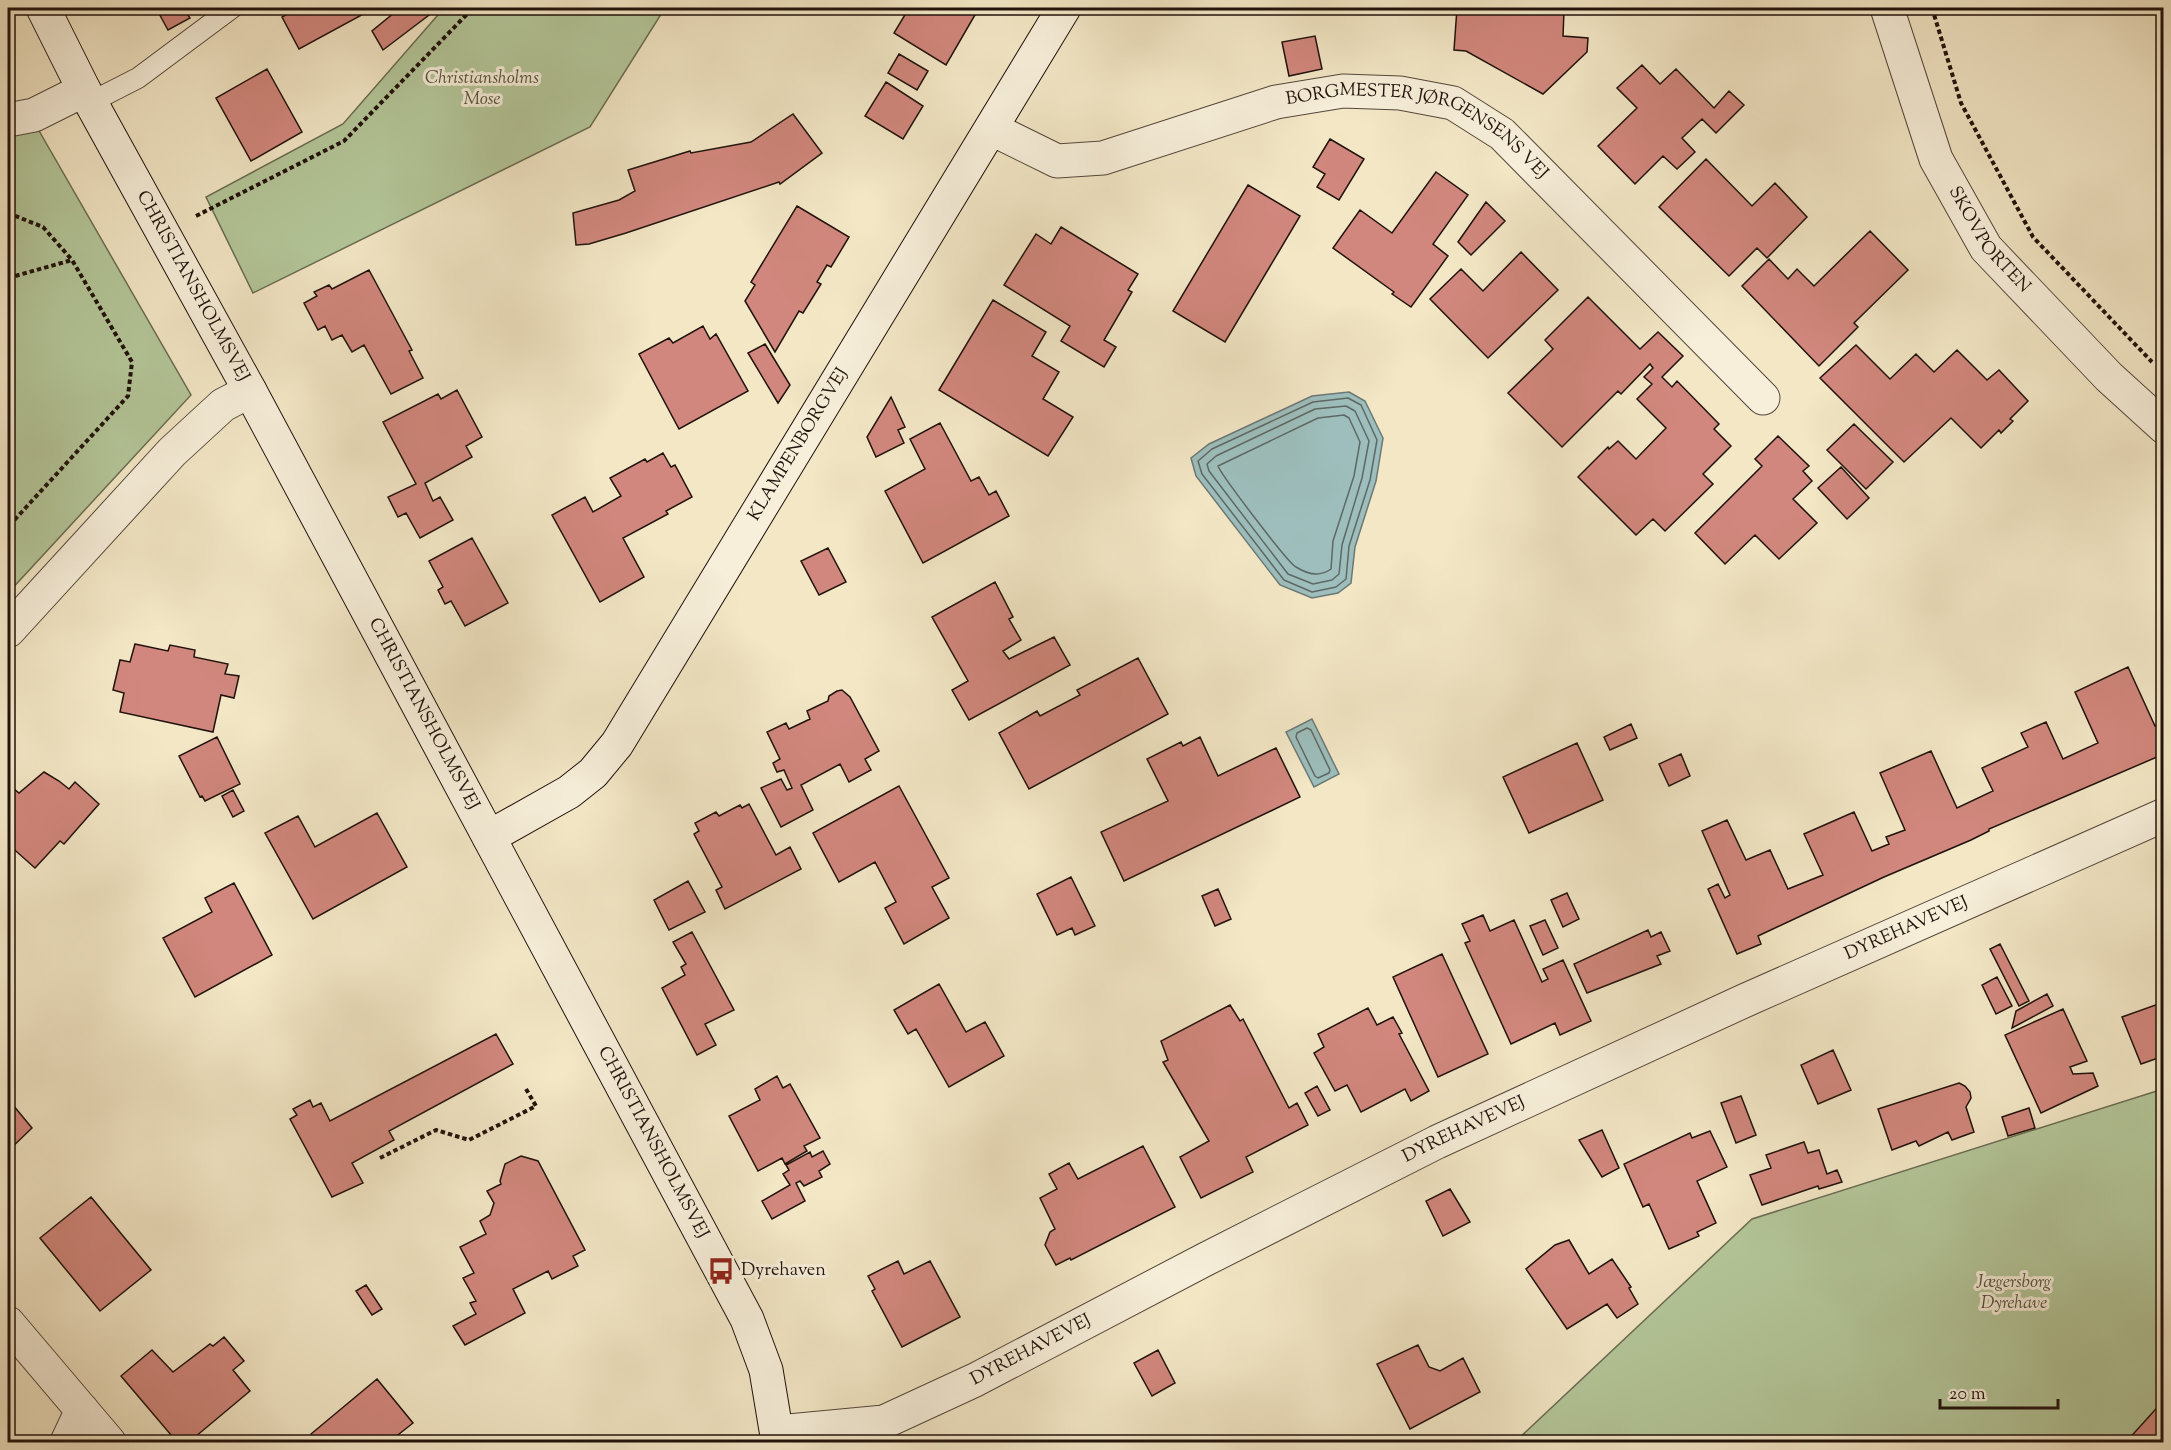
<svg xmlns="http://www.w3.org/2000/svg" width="2171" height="1450" font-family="'Sorts Mill Goudy',serif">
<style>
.green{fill:#b4c79a;stroke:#6a6c53;stroke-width:1.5}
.water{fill:#9dbebc;stroke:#6b7976;stroke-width:1.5}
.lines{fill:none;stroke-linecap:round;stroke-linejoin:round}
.shore{stroke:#5e6864;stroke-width:1.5}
.building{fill:#d1877d;stroke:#20120c;stroke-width:1.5}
.lane-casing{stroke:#55473a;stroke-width:22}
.street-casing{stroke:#55473a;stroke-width:35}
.secondary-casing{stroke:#20120c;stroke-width:35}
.path{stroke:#20120c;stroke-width:4;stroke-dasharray:4.5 3;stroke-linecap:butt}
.lane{stroke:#f7efda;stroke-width:20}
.street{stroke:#f7efda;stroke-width:33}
.secondary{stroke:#f7efda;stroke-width:33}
.labels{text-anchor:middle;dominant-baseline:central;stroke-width:6;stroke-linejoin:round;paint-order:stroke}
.park-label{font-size:18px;font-style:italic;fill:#54513e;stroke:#f7efda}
.street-label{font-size:18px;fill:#20120c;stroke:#f7efda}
.poi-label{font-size:18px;fill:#20120c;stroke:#f7efda;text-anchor:start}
</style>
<rect width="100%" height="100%" fill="#f3e7c6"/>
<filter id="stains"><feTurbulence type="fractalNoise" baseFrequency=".00333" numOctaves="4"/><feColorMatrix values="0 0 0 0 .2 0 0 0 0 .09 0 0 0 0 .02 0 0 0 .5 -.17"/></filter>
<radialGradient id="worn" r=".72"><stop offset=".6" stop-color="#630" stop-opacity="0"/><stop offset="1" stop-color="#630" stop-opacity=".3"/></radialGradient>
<path class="green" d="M444,8H665L590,127L253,293L206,197L343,124Z
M38,129L191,395L8,593V134Z
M2163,1089V1442H1515L1752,1219Z"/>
<path class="water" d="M1349,392L1365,401L1383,438L1376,481L1355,547L1351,583L1338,593L1312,598L1280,585L1196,476L1191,458L1209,444L1312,396Z
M1312,719L1339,774L1314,787L1286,732Z"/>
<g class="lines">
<path class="shore" d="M1348,398L1361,405L1377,440L1370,480L1349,546L1346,579L1336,587L1312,592L1284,580L1202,474L1198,461L1212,449L1313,402Z
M1346,406L1355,411L1369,441L1362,478L1342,545L1339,574L1332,580L1313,584L1288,574L1209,471L1207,464L1216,456L1315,409Z
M1344,415L1349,418L1360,442L1354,476L1333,541L1331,569C1320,577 1307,574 1296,567C1288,563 1222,476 1218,466L1318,418Z
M1307,728L1311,730L1330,770L1329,773L1318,778L1315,776L1296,737L1297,733Z"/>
</g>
<path class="building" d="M156,8H183L190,18L168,30Z
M298,8H367L369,11L299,49L282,17Z
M400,8H431L433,12L383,50L372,31Z
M909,8H979L946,65L894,33Z
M1457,8L1564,11L1563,36L1588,38L1587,52L1543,94L1466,51L1454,50Z
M1315,36L1322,69L1289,76L1282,42Z
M899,54L928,71L917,90L888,73Z
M1642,65L1660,84L1676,69L1714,108L1729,91L1744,105L1716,133L1702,119L1682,138L1695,152L1677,169L1663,156L1635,184L1598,146L1637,108L1617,88Z
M267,69L302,132L251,161L216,98Z
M886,82L923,106L903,139L865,116Z
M793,114L822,153L780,184L779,182L626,233L589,244L576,245L573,213L619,200L635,191L628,170L690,151L691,153L751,142Z
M1330,139L1364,159L1339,200L1317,187L1325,174L1313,167Z
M1706,159L1752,206L1775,183L1807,217L1767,258L1757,248L1729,276L1659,207Z
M1436,172L1468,195L1433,244L1448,256L1411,307L1392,294L1394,292L1333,248L1360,210L1392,233Z
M1248,185L1300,216L1225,342L1173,311Z
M1486,202L1505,221L1471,255L1458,242Z
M797,206L849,237L831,267L827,265L817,282L821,284L803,313L799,311L775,352L745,301L755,285L751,282Z
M1061,227L1138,274L1128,290L1132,292L1104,340L1116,347L1104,367L1061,341L1070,326L1004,285L1036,234L1051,244Z
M1870,231L1908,270L1854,323L1858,327L1819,366L1742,286L1769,259L1788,279L1797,269L1814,286Z
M1521,252L1558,290L1488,358L1430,299L1461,269L1483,291Z
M369,270L412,350L409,351L423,378L391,394L364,345L352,352L342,335L332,340L325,326L318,330L304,303L317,296L314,292L329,285L332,289Z
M1588,297L1640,349L1658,332L1683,356L1662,377L1672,387L1677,381L1719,424L1714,429L1731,446L1703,474L1713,484L1665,531L1653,519L1636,535L1578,477L1608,447L1609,449L1618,441L1636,459L1666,428L1637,399L1652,384L1644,377L1653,368L1650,364L1621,394L1618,391L1562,447L1508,393L1553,349L1545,340Z
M993,300L1046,332L1032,356L1059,372L1043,399L1073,417L1048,456L939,390Z
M703,326L710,339L716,334L748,391L679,429L639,354L669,338L673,343Z
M765,344L790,385L778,403L748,353Z
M1856,345L1890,379L1916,354L1934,372L1957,350L1987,380L1999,370L2028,401L2010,419L2013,421L2001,433L1999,430L1981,448L1951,418L1904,462L1820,378Z
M457,390L482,437L466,446L472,457L425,483L433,501L440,497L453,520L420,538L406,513L398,517L388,497L416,484L383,422L438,394L441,399Z
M891,397L905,427L898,430L904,443L876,457L867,437Z
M940,423L971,481L979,477L989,495L996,491L1009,516L923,563L885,491L925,469L910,439Z
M1854,424L1893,462L1866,489L1827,450Z
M1778,436L1809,466L1803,471L1812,481L1793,499L1817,523L1779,559L1755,535L1725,564L1695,533L1762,466L1755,459Z
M663,453L671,467L675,465L692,497L666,511L668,514L623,538L644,577L600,602L552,515L585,497L593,512L621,496L610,478L645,459L647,462Z
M1841,467L1869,498L1847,519L1818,488Z
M472,538L508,603L465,626L451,601L445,604L438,590L443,587L429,561Z
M828,548L846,582L819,595L801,561Z
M995,582L1013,617L1009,619L1021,640L1003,651L1009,659L1054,637L1070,665L969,720L952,690L968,681L932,617Z
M135,644L168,651L170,645L195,650L194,657L228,664L225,674L239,676L234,698L221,695L213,732L120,712L124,693L113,690L120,660L130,662Z
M1138,658L1168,714L1029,789L999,733L1037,711L1040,716L1080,695L1077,690Z
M2128,667L2155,726L2164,722V754L1989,829V831L1971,840L1884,877L1758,936L1761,944L1737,954L1708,889L1718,884L1725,898L1730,895L1702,831L1727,820L1746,860L1770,850L1788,889L1823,875L1804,834L1854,812L1872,851L1889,844L1886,837L1905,830L1880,773L1931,751L1957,808L1993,791L1982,768L2028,747L2021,733L2046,722L2063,759L2098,743L2075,692Z
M842,690L850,697L879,751L865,759L871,770L849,782L840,764L801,785L813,810L781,827L761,788L781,779L787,790L792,788L784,770L777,772L773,763L780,759L767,732L786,723L789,729L810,719L807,711L828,701L829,696L837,691Z
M1631,724L1637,738L1610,750L1604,737Z
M217,737L240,784L205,801L202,796L200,797L179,756Z
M1200,737L1218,776L1276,748L1300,797L1124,881L1101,832L1168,801L1147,759L1181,742L1183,746Z
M1577,743L1603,800L1529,833L1503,777Z
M1681,754L1690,776L1669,786L1659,764Z
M44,772L59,781L69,789L75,782L99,804L64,844L60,841L35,868L8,844L13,837L8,831V796L14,789L19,793Z
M899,786L949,878L932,887L949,918L904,944L885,908L896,902L875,862L839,882L813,833Z
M233,790L244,811L233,817L222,796Z
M749,804L776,855L790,847L801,869L725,909L716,890L722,887L694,834L699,831L695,823L716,812L719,816L740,805L742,808Z
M377,813L407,867L313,919L265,833L298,816L315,847Z
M1071,877L1095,926L1075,935L1072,928L1057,935L1037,894Z
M688,881L705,912L669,930L654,900Z
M234,883L272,955L195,997L163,938L212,912L205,898Z
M1218,889L1231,919L1215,926L1202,896Z
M1567,893L1579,919L1563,927L1551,900Z
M1483,915L1490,931L1514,920L1542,982L1548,979L1543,969L1563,960L1591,1021L1560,1035L1555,1023L1511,1044L1465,943L1470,941L1462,924Z
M1545,920L1558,948L1543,955L1530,926Z
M1648,930L1651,937L1661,932L1670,951L1657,956L1661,964L1587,993L1574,964Z
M692,932L734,1010L705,1024L716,1045L697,1055L662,988L685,975L681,967L686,964L673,942Z
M2000,944L2029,1001L2019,1006L1990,949Z
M1442,954L1488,1054L1438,1077L1393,977Z
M1997,977L2012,1006L1996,1014L1982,985Z
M939,984L966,1032L985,1022L1004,1056L949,1087L916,1029L908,1034L894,1010Z
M2047,994L2053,1006L2012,1028L2016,1011Z
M2164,1002V1056L2141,1064L2122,1017Z
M1230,1005L1240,1021L1243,1019L1289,1108L1297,1103L1308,1125L1246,1157L1253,1172L1201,1198L1180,1157L1209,1141L1163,1062L1168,1060L1161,1041Z
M1368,1008L1377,1025L1393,1017L1402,1033L1399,1034L1429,1091L1411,1101L1405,1089L1361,1112L1347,1085L1335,1091L1314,1053L1324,1047L1318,1034Z
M2063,1009L2087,1061L2070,1067L2073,1074L2093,1073L2098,1086L2041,1113L2005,1035Z
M496,1034L513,1064L389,1131L394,1140L352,1163L363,1183L332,1197L290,1119L297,1115L293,1109L310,1100L313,1107L321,1103L330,1121Z
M1833,1050L1851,1090L1818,1104L1801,1065Z
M777,1076L783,1088L790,1084L820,1138L804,1146L807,1151L785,1164L782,1158L758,1171L729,1116L760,1100L755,1089Z
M1959,1083L1965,1086L1970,1092L1971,1098L1966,1107L1974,1132L1952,1140L1948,1132L1919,1146L1916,1141L1892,1150L1878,1109Z
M1317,1086L1330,1110L1318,1116L1305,1093Z
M1741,1096L1756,1135L1736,1143L1721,1103Z
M8,1099L32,1128L8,1151Z
M2029,1108L2035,1128L2008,1136L2002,1117Z
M1602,1130L1619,1168L1602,1177L1579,1140Z
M1710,1131L1727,1167L1697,1181L1716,1223L1697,1232L1699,1236L1669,1249L1649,1204L1643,1207L1624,1164L1690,1133L1692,1138Z
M1804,1142L1808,1153L1819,1150L1827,1174L1837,1170L1842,1182L1819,1189L1818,1186L1762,1205L1750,1175L1771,1168L1766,1155Z
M1143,1146L1175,1207L1071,1260L1070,1258L1056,1265L1045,1245L1050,1232L1055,1229L1040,1198L1057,1189L1049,1174L1069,1163L1078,1179Z
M823,1151L830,1164L819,1171L822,1177L804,1186L800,1181L796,1183L805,1201L772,1219L762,1201L790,1185L783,1174L789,1170L786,1165L810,1152L812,1157Z
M521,1156L538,1161L585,1250L573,1256L578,1266L552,1279L548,1271L513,1289L525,1313L465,1345L453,1326L476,1314L470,1303L476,1301L463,1278L474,1273L460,1247L486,1234L480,1221L490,1215L494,1203L487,1191L501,1184L500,1181L505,1164Z
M1450,1189L1470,1222L1443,1236L1426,1201Z
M91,1197L151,1270L100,1311L40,1238Z
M1569,1240L1589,1274L1612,1259L1631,1287L1629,1288L1638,1304L1617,1318L1607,1304L1567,1329L1526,1269L1555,1245Z
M898,1261L904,1274L930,1261L960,1317L902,1347L872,1291L875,1289L868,1276Z
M366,1285L382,1309L372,1315L356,1291Z
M224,1337L244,1361L233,1370L250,1391L189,1442H177L121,1376L152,1350L173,1372L210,1344L213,1346Z
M1418,1345L1429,1367L1440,1371L1463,1358L1480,1392L1410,1429L1377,1364Z
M1158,1350L1175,1383L1152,1396L1134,1363Z
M377,1379L413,1423L389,1442H318L311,1434Z
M2164,1400V1442H2126Z"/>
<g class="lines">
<defs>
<path id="lane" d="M91,102L138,78L232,8"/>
<g id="street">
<path id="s1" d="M1887,8L1936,159L1986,248L2109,377L2164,427"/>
<path d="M8,120L34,115L84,90"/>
<path id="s2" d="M992,129L1057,161L1103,158L1276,102L1343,91L1400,93L1453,103L1502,134L1763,398"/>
<path d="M8,631L172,452L223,405L250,391"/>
<path d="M8,1323L109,1442"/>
<path id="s3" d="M778,1432L884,1422L975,1380L1206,1259L1437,1142L1746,1000L2164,815"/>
<path d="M67,1442L82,1410"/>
</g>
<g id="secondary">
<path id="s4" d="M43,8L84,90L250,391L747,1319L766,1370L778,1442"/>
<path id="s5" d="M489,837L569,792L593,773L617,744L1064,8"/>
</g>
</defs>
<use href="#lane" class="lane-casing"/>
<use href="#street" class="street-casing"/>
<use href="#secondary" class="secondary-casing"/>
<path class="path" d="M1932,8L1961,103L2033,237L2152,362
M8,213L43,227L72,260
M196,216L344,141L473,8
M8,278L72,260L132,362L128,396L8,527
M380,1158L436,1130L469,1140L536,1106L526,1089"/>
<use href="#lane" class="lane"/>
<use href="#street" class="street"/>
<use href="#secondary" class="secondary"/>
</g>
<defs>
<symbol id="bus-bare" viewBox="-9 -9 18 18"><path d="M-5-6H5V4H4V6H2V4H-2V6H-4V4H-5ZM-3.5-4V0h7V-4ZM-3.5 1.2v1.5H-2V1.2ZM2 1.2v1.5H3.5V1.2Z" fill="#8f2418" stroke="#f7efda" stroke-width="2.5" paint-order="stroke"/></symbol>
</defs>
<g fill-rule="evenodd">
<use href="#bus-bare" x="702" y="1252" width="38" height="38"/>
</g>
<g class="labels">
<g class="park-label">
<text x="482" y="79">Christiansholms<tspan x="482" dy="21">Mose</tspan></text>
<text x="2014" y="1283">Jægersborg<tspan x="2014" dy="21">Dyrehave</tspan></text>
</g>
<g class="street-label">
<text stroke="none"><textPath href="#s2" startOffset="454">BORGMESTER JØRGENSENS VEJ</textPath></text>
<text stroke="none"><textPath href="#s1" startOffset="256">SKOVPORTEN</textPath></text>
<text stroke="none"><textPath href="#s4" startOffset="316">CHRISTIANSHOLMSVEJ</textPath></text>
<text stroke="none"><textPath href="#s5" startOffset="510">KLAMPENBORGVEJ</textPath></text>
<text stroke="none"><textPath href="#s4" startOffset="802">CHRISTIANSHOLMSVEJ</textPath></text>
<text stroke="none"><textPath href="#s3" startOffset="1242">DYREHAVEVEJ</textPath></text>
<text stroke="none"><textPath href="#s3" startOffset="756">DYREHAVEVEJ</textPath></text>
<text stroke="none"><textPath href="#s4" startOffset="1288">CHRISTIANSHOLMSVEJ</textPath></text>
<text stroke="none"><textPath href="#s3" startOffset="270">DYREHAVEVEJ</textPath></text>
</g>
<g class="poi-label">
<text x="741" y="1271">Dyrehaven</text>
</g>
</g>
<rect width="2171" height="1450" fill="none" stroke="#f3e7c6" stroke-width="30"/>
<rect x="9" y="9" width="2153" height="1432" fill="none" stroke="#20120c" stroke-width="3"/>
<rect x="15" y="15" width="2141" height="1420" fill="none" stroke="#20120c" stroke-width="1.5"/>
<path d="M1940 1399v9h118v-9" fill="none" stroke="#20120c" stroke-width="3"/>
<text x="1949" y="1399" font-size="18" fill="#20120c" stroke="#f7efda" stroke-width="4.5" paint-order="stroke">20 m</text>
<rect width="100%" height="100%" filter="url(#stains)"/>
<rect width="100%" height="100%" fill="url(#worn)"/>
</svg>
